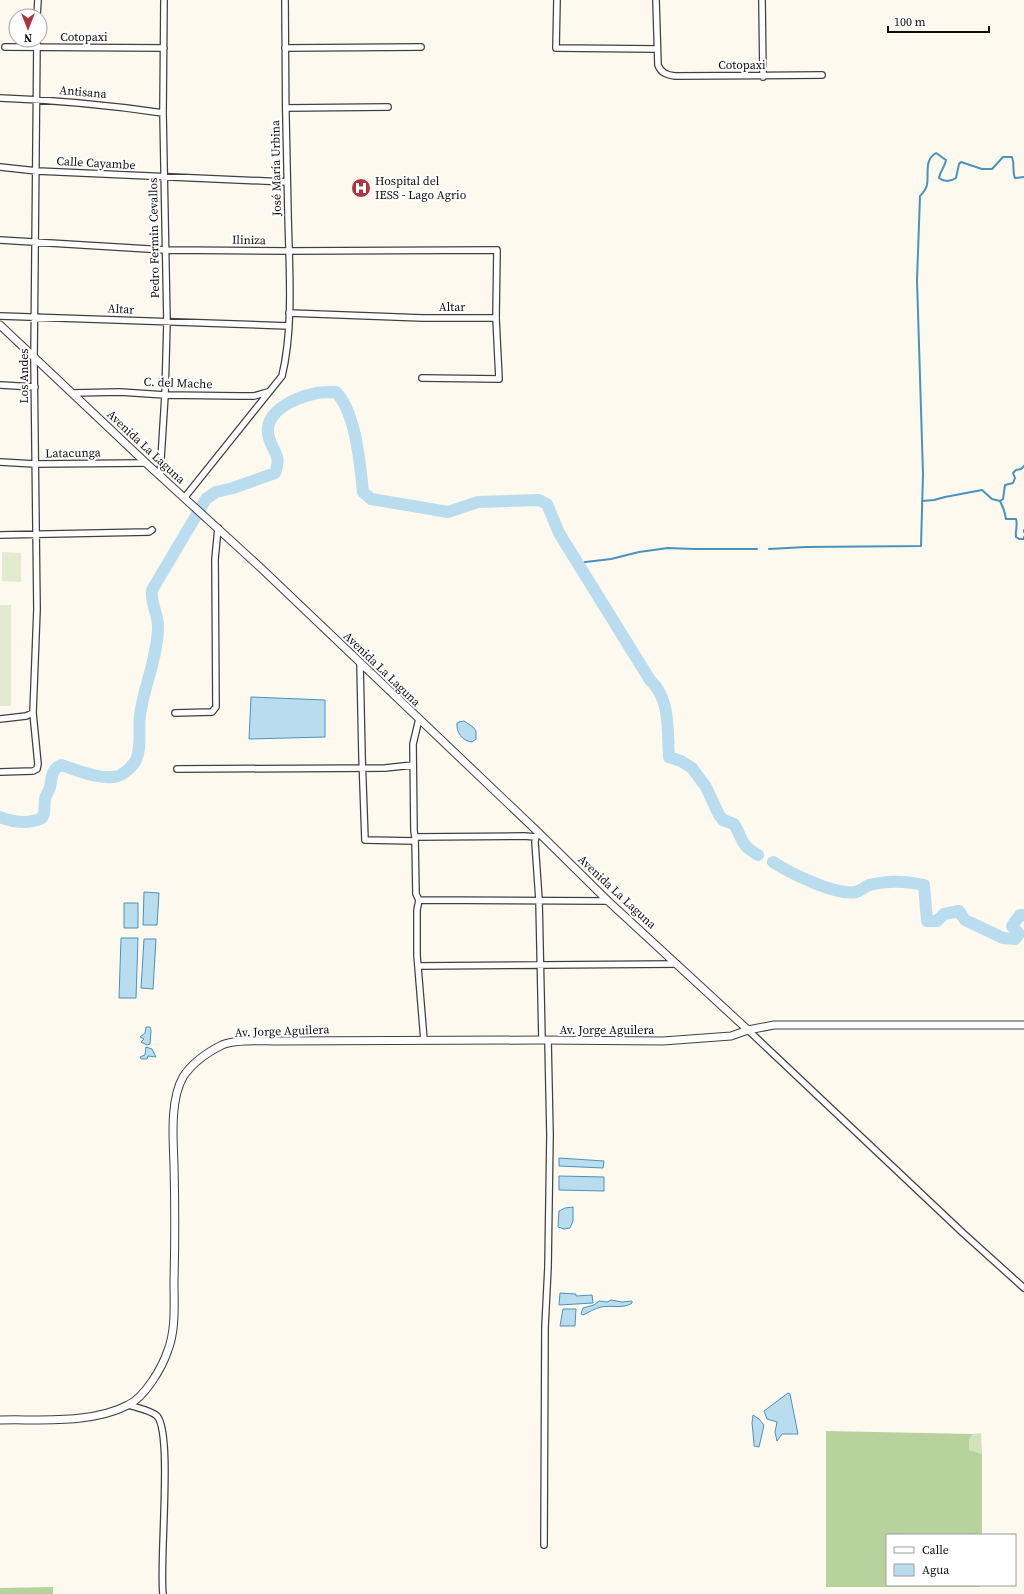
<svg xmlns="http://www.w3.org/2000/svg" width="1024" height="1594" font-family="'Source Serif 4',serif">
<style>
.green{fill:#d2e3bc}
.forest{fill:#b7d29d}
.pitch{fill:#e2ebcd}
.water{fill:#b9ddee;stroke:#4993bc}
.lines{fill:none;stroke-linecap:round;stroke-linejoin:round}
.stream{stroke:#4993bc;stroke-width:2}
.river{stroke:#b9ddee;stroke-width:12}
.minor-casing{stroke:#404040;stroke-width:8}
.tertiary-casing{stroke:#404040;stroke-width:9}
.minor{stroke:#fff;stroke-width:5.5}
.tertiary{stroke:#fff;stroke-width:7}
.labels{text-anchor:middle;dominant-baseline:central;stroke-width:4;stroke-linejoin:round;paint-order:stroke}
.street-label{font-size:12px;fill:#0d0d0d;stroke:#fff}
.poi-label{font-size:12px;fill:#0d0d0d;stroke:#fff;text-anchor:start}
</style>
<rect width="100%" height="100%" fill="#fdf9ee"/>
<path class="green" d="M981,1433L982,1454L969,1451V1440L973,1434Z"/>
<path class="forest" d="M826,1431L973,1434L969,1440V1450L982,1454V1535H887V1585H981L980,1587H826Z
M53,1587V1594H0V1588Z"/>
<path class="pitch" d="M2,552L21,553V582L2,581Z
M0,605H11V706H0Z"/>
<path class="water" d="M251,697L325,700V737L249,739Z
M464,721L473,727L476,731V739L472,742C462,741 456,732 457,723L459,722Z
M144,892L159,893L157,925H143Z
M124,903H138V928H124Z
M121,938H138L136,998H119Z
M144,939H156L153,989L141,988Z
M146,1027H150L151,1030L150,1044L147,1045L141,1042L144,1039L140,1037L145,1033Z
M146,1047L152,1049L156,1057L148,1056L147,1059H141L140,1057L145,1055Z
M559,1158L604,1161L603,1168L559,1166Z
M559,1176L604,1177V1191L559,1190Z
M573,1207V1221L570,1228L564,1229L558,1227L559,1211L565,1208Z
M560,1293L576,1294V1296L592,1295L593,1303L559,1305Z
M611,1300L622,1302L632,1301V1303C624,1309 611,1305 601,1307C595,1308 588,1313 583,1315L581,1314L583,1308L594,1305L599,1301L607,1302Z
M563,1309H576L575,1326H560Z
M788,1393L790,1394L798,1434H782L777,1441L775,1432L777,1422L767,1419L764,1411Z
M753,1415L759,1419L764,1425L759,1447L754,1446V1443L752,1423Z"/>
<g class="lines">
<path class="stream" d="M922,501L934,500L945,497L982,490L992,499L1000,501L1003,499L1005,485L1013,483L1015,478L1013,473L1016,470L1021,469L1024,466
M1000,501L1004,510L1006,519H1016C1018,525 1015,531 1016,537L1019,539H1024V537
M1024,530V532
M769,549L806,547L921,546L923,474L917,280L920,196C923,193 926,189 927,185C929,173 924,160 936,153L946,160C945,167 940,171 939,178C944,182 950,182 956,178L959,164L961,162L982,169H992L1003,157H1012C1015,165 1012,171 1015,178L1024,177
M577,563L611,559L639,552L668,548L694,549H757"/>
<path class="river" d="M0,817C13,822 29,824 42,818C46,812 44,805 45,799C46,794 49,791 50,787C52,778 51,769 61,765C77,770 102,781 118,776C124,774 133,766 136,760C142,746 138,730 140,715C144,686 157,659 158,629C159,614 150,604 152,590L206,499L216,492L233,488L275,473C282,456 273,452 269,438C261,411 297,397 317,393C323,392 330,392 336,392C356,413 360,464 363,492L371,499L448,512L478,502L539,500L547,504L559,533L650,680C671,699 667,731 669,757L681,761L692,768L706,787L719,815L723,820L734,824C744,840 739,844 758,855
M773,862C790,873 836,896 856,892C861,891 864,887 869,885C888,880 906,881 924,885L927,921H937L944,914L959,911L965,920L1003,938L1015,939L1019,934L1012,926L1020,915H1024"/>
<defs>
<path id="minor" d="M557,0L556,48L657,49
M656,0L658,65C661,73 667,75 675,76L822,75
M762,0L763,77
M37,16L38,0
M5,47L164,48
M285,48L421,47
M0,98C55,100 109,105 163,113
M286,108L388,107
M0,167L37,171L287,182
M0,240L165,250L289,251L497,250L496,318L499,379L422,378
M289,313L423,318H496
M0,316L289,326
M0,385L35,387
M73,393L120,392L165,395L240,396H254L268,392
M0,462L35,464L146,463
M160,475L165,395L167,322L163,113L164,0
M185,497L282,376C294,327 289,264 288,213C286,142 285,71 285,0
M0,535L149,532L152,530
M360,663L362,756L365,840L415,841
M175,713L212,712L216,707L215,559L218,528
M0,719L26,716L33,713
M419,719L413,744L414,831L415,837L416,894L419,900L417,910V955L424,1040
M177,769L385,768L413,765
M0,772L33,771L37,769L38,764L33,713L37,609L34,359L37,40
M539,833L536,837L535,842L539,900L542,1040
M415,837L524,836L536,837
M419,900L608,901
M419,966L677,964
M748,1030L963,1233L1024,1288
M129,1405C137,1408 151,1410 157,1416C173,1433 159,1562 163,1594
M544,1545L545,1327L548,1267L550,1135L548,1040"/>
<path id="tertiary" d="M0,325L146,463L262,569L539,833L608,901L748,1030
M0,1420C40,1419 92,1424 128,1405C145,1397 162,1368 168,1350C176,1329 174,1304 174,1281C175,1242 175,1203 174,1164C173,1138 170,1100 183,1077C192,1063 208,1052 222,1045C236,1039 261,1041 276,1041L542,1040L663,1041L731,1036L748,1030L774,1025H1024"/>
</defs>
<use href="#minor" class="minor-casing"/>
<use href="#tertiary" class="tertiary-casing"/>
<use href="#minor" class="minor"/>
<use href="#tertiary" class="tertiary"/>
</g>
<defs>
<symbol id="hospital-disc" viewBox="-11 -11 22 22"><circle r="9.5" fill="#ab3641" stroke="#fff"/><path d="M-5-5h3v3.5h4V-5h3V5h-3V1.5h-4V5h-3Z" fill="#fff"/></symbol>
</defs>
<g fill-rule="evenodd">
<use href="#hospital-disc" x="350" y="177" width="22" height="22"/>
</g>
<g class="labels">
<g class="street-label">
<text x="84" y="37">Cotopaxi</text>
<text x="742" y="65">Cotopaxi</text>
<text transform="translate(83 92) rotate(5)">Antisana</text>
<text transform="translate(96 163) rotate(3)">Calle Cayambe</text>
<text transform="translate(276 168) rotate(-91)">José María Urbina</text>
<text transform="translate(154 238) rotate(-91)">Pedro Fermin Cevallos</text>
<text transform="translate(249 240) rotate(1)">Iliniza</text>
<text x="452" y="307">Altar</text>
<text transform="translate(121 309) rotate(3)">Altar</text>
<text transform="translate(24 376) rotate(-90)">Los Andes</text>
<text transform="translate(178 383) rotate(2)">C. del Mache</text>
<text transform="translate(146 447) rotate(43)">Avenida La Laguna</text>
<text transform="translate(73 453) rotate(-1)">Latacunga</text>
<text transform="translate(382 669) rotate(44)">Avenida La Laguna</text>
<text transform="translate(617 892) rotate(43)">Avenida La Laguna</text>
<text x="607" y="1030">Av. Jorge Aguilera</text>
<text transform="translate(282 1031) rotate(-2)">Av. Jorge Aguilera</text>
</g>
<g class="poi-label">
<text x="375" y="181">Hospital del<tspan x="375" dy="14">IESS - Lago Agrio</tspan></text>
</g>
</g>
<rect x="886" y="1534" width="130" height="52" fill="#ffffff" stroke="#9e9e9e"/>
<rect x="894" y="1547" width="20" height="6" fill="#ffffff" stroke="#9e9e9e"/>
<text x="922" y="1554" font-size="12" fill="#0d0d0d">Calle</text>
<rect x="894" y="1564" width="20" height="12" fill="#b9ddee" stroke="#9e9e9e"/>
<text x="922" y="1574" font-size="12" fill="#0d0d0d">Agua</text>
<g transform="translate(28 28) rotate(180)"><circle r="19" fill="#ffffff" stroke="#9e9e9e"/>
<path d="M0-3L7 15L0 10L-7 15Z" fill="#ab3641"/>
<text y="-6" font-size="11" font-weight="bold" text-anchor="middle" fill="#0d0d0d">N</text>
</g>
<path d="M888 26v6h101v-6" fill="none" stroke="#0d0d0d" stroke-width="2"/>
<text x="894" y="26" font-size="12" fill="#0d0d0d" stroke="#ffffff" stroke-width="3" paint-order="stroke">100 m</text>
</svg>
